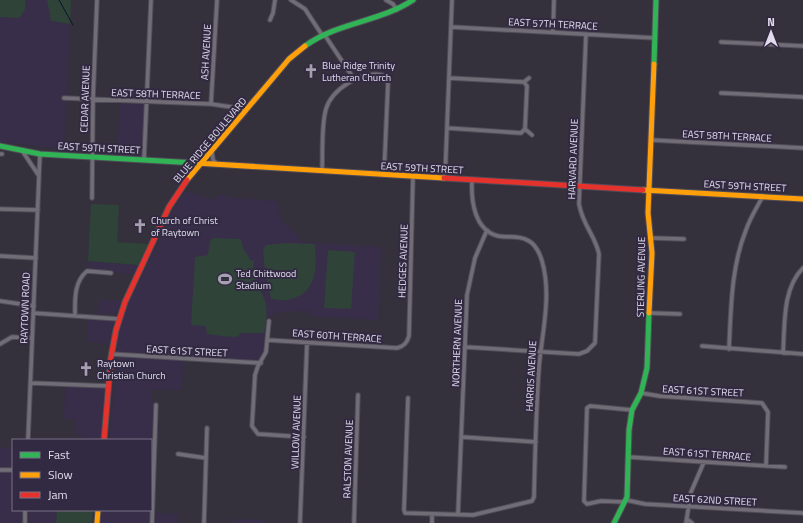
<svg xmlns="http://www.w3.org/2000/svg" width="803" height="523" font-family="'Titillium Web',sans-serif">
<style>
.built{fill:#382e4a}
.green{fill:#304339}
.lines{fill:none;stroke-linecap:round;stroke-linejoin:round}
.stream{stroke:#051729;stroke-width:1}
.street-casing{stroke:#504c57;stroke-width:5.5}
.fast-casing{stroke:#504c57;stroke-width:7}
.slow-casing{stroke:#504c57;stroke-width:7}
.jam-casing{stroke:#504c57;stroke-width:7}
.street{stroke:#706d77;stroke-width:3.5}
.fast{stroke:#30b455;stroke-width:5}
.slow{stroke:#ff9f0a;stroke-width:5}
.jam{stroke:#e5322d;stroke-width:5}
.labels{text-anchor:middle;dominant-baseline:central;stroke-width:4;stroke-linejoin:round;paint-order:stroke}
.street-label{font-size:10px;fill:#e0dceb;stroke:#322a42}
.poi-label{font-size:10px;fill:#e0dceb;stroke:#322a42;text-anchor:start}
</style>
<rect width="100%" height="100%" fill="#34303c"/>
<path class="built" d="M25,0H47L51,21L70,24L64,149L0,142V17L19,18L24,9Z
M120,103L145,105L143,156L141,158L117,156Z
M185,191L215,200L218,194L234,198L277,201L279,213L284,224L295,232L301,242L381,247L378,320L310,316V311L279,312L275,315L268,316L264,351L260,361L119,353L117,348L119,332L127,306L159,241L168,219Z
M88,261L138,265L133,274L87,270Z
M99,300L121,301L115,314H98Z
M87,317L112,320L113,324L109,344L87,342Z
M120,356L183,360L182,390L152,389V402L154,403L151,467V440H109L116,371L115,361Z
M65,385L100,387L104,389L101,440H82V435L76,434V419H64Z
M0,448H13V510H23L22,523H0Z
M28,510H57L56,523H29Z
M102,510H150L149,523H101Z
M155,513L177,514V523H154Z
M233,519L265,520L264,523H233Z"/>
<path class="green" d="M0,0H25V9L19,18L0,17Z
M47,0H71L70,24L51,21Z
M91,204L119,205L117,242L148,244L138,265L88,261Z
M213,238L241,239L243,248L251,261L254,260C251,272 258,286 263,296C269,307 266,321 264,333H241L237,337C227,337 217,335 207,334L206,326L191,325L195,257L208,255L210,241Z
M287,243L315,244C317,268 317,296 286,300C281,301 276,299 271,299L265,271L263,250L266,245Z
M328,250L355,252L351,309L324,308Z
M57,510H93L92,523H56Z"/>
<g class="lines">
<path class="stream" d="M59,0L73,25"/>
<defs>
<path id="street" d="M291,0L305,9L322,35
M386,0L393,4L397,10
M270,20L273,13L275,0
M451,27L655,38
M553,32L554,0
M324,34L354,79
M721,42L803,46
M449,78L524,82
M524,82L527,86L525,129L532,135
M524,82L529,78
M721,93L803,97
M64,98L211,104L238,108L245,112
M211,104L217,0
M447,128L521,133L525,129
M651,140L803,148
M212,151L213,160L217,164
M23,152L39,176L28,440
M0,154H2
M144,160L151,0
M185,164L190,169V177
M322,171C323,153 321,126 326,109C332,89 361,71 382,75L388,83L384,175
M39,175L40,154
M445,178L452,0
M92,198L93,99L97,0
M0,209L38,210
M651,238L684,239
M0,256L36,258
M0,301L34,306
M33,313L119,319
M650,313L680,314
M75,314C75,299 74,282 87,271L111,273
M269,321L266,352L258,366L255,375L252,426L258,434L304,437
M267,340L397,348C404,346 407,343 409,336L413,176
M0,344L12,337L32,338
M702,346L803,354
M465,347L579,354L587,351L595,343L599,254C595,235 583,226 579,204L586,34
M729,349C731,309 731,267 746,230C750,218 757,207 763,196
M783,353C785,325 782,289 803,268
M111,354L261,363
M31,383L109,386
M641,393L659,396L762,403L768,412L766,466
M408,398L404,510L405,513L473,515L532,501L534,497C535,454 536,410 539,367C542,333 552,295 542,261C540,254 535,243 527,240C518,235 507,238 498,236C474,230 471,200 472,180
M462,437L536,442
M178,454L206,458
M628,457L785,467
M0,470H13
M626,500L645,504L803,513
M625,502L601,501L587,504L584,501L587,408L590,406L632,410
M458,514L467,295L475,258L487,230
M687,519L692,523
M25,523V510
M152,523L156,405
M204,523L207,428
M300,523L307,343
M354,523L358,395
M432,523V514
M686,523L691,492L704,462"/>
<path id="fast" d="M305,46C338,22 380,22 413,0
M654,64L656,0
M0,146L40,154L196,163
M614,523L627,497L629,430L632,410L641,393L647,368L649,313"/>
<path id="slow" d="M196,163L444,178
M187,180L289,59L305,46
M643,190L803,199
M649,313L652,253L648,213L654,64
M97,523L98,510"/>
<path id="jam" d="M444,178L643,190
M104,440L111,357L116,330L125,302L169,207L187,180"/>
</defs>
<use href="#street" class="street-casing"/>
<use href="#fast" class="fast-casing"/>
<use href="#slow" class="slow-casing"/>
<use href="#jam" class="jam-casing"/>
<use href="#street" class="street"/>
<use href="#fast" class="fast"/>
<use href="#slow" class="slow"/>
<use href="#jam" class="jam"/>
</g>
<defs>
<symbol id="church-bare" viewBox="-9 -9 18 18"><path d="M-1.2-6h2.4v3.5h3.3v2.4h-3.3V6h-2.4V-.1h-3.3v-2.4h3.3Z" fill="#a4a0ae" stroke="#322a42" stroke-width="2.5" paint-order="stroke"/></symbol>
<symbol id="stadium-bare" viewBox="-9 -9 18 18"><path d="M0-5a6.5 5 0 1 0 0 10a6.5 5 0 1 0 0-10ZM-3.5-1.8h7v3.6h-7Z" fill="#a4a0ae" stroke="#322a42" stroke-width="2.5" paint-order="stroke"/></symbol>
</defs>
<g fill-rule="evenodd">
<use href="#church-bare" x="301" y="61" width="20" height="20"/>
<use href="#church-bare" x="130" y="216" width="20" height="20"/>
<use href="#stadium-bare" x="215" y="269" width="20" height="20"/>
<use href="#church-bare" x="76" y="359" width="20" height="20"/>
</g>
<g class="labels">
<g class="street-label">
<text transform="translate(553 24) rotate(3)">EAST 57TH TERRACE</text>
<text transform="translate(206 52) rotate(-87)">ASH AVENUE</text>
<text transform="translate(156 94) rotate(2)">EAST 58TH TERRACE</text>
<text transform="translate(85 99) rotate(-88)">CEDAR AVENUE</text>
<text transform="translate(727 136) rotate(3)">EAST 58TH TERRACE</text>
<text transform="translate(210 140) rotate(-50)">BLUE RIDGE BOULEVARD</text>
<text transform="translate(99 148) rotate(3)">EAST 59TH STREET</text>
<text transform="translate(573 159) rotate(-88)">HARVARD AVENUE</text>
<text transform="translate(422 168) rotate(3)">EAST 59TH STREET</text>
<text transform="translate(745 186) rotate(3)">EAST 59TH STREET</text>
<text transform="translate(403 261) rotate(-88)">HEDGES AVENUE</text>
<text transform="translate(641 277) rotate(-89)">STERLING AVENUE</text>
<text transform="translate(25 308) rotate(-88)">RAYTOWN ROAD</text>
<text transform="translate(337 336) rotate(4)">EAST 60TH TERRACE</text>
<text transform="translate(457 343) rotate(-88)">NORTHERN AVENUE</text>
<text transform="translate(187 351) rotate(3)">EAST 61ST STREET</text>
<text transform="translate(531 376) rotate(-87)">HARRIS AVENUE</text>
<text transform="translate(703 391) rotate(3)">EAST 61ST STREET</text>
<text transform="translate(296 432) rotate(-88)">WILLOW AVENUE</text>
<text transform="translate(707 454) rotate(4)">EAST 61ST TERRACE</text>
<text transform="translate(348 459) rotate(-88)">RALSTON AVENUE</text>
<text transform="translate(715 500) rotate(3)">EAST 62ND STREET</text>
</g>
<g class="poi-label">
<text x="322" y="65">Blue Ridge Trinity<tspan x="322" dy="12">Lutheran Church</tspan></text>
<text x="151" y="220">Church of Christ<tspan x="151" dy="12">of Raytown</tspan></text>
<text x="236" y="273">Ted Chittwood<tspan x="236" dy="12">Stadium</tspan></text>
<text x="97" y="363">Raytown<tspan x="97" dy="12">Christian Church</tspan></text>
</g>
</g>
<rect x="12" y="439" width="140" height="72" fill="#322a42" stroke="#787186"/>
<rect x="20" y="452" width="20" height="6" fill="#30b455" stroke="#787186"/>
<text x="48" y="459" font-size="12" fill="#e0dceb">Fast</text>
<rect x="20" y="472" width="20" height="6" fill="#ff9f0a" stroke="#787186"/>
<text x="48" y="479" font-size="12" fill="#e0dceb">Slow</text>
<rect x="20" y="492" width="20" height="6" fill="#e5322d" stroke="#787186"/>
<text x="48" y="499" font-size="12" fill="#e0dceb">Jam</text>
<g transform="translate(771 32)" stroke="#322a42" stroke-width="3" paint-order="stroke">
<path d="M0-3L7 15L0 10L-7 15Z" fill="#e0dceb"/>
<text y="-6" font-size="11" font-weight="bold" text-anchor="middle" fill="#e0dceb">N</text>
</g>
</svg>
